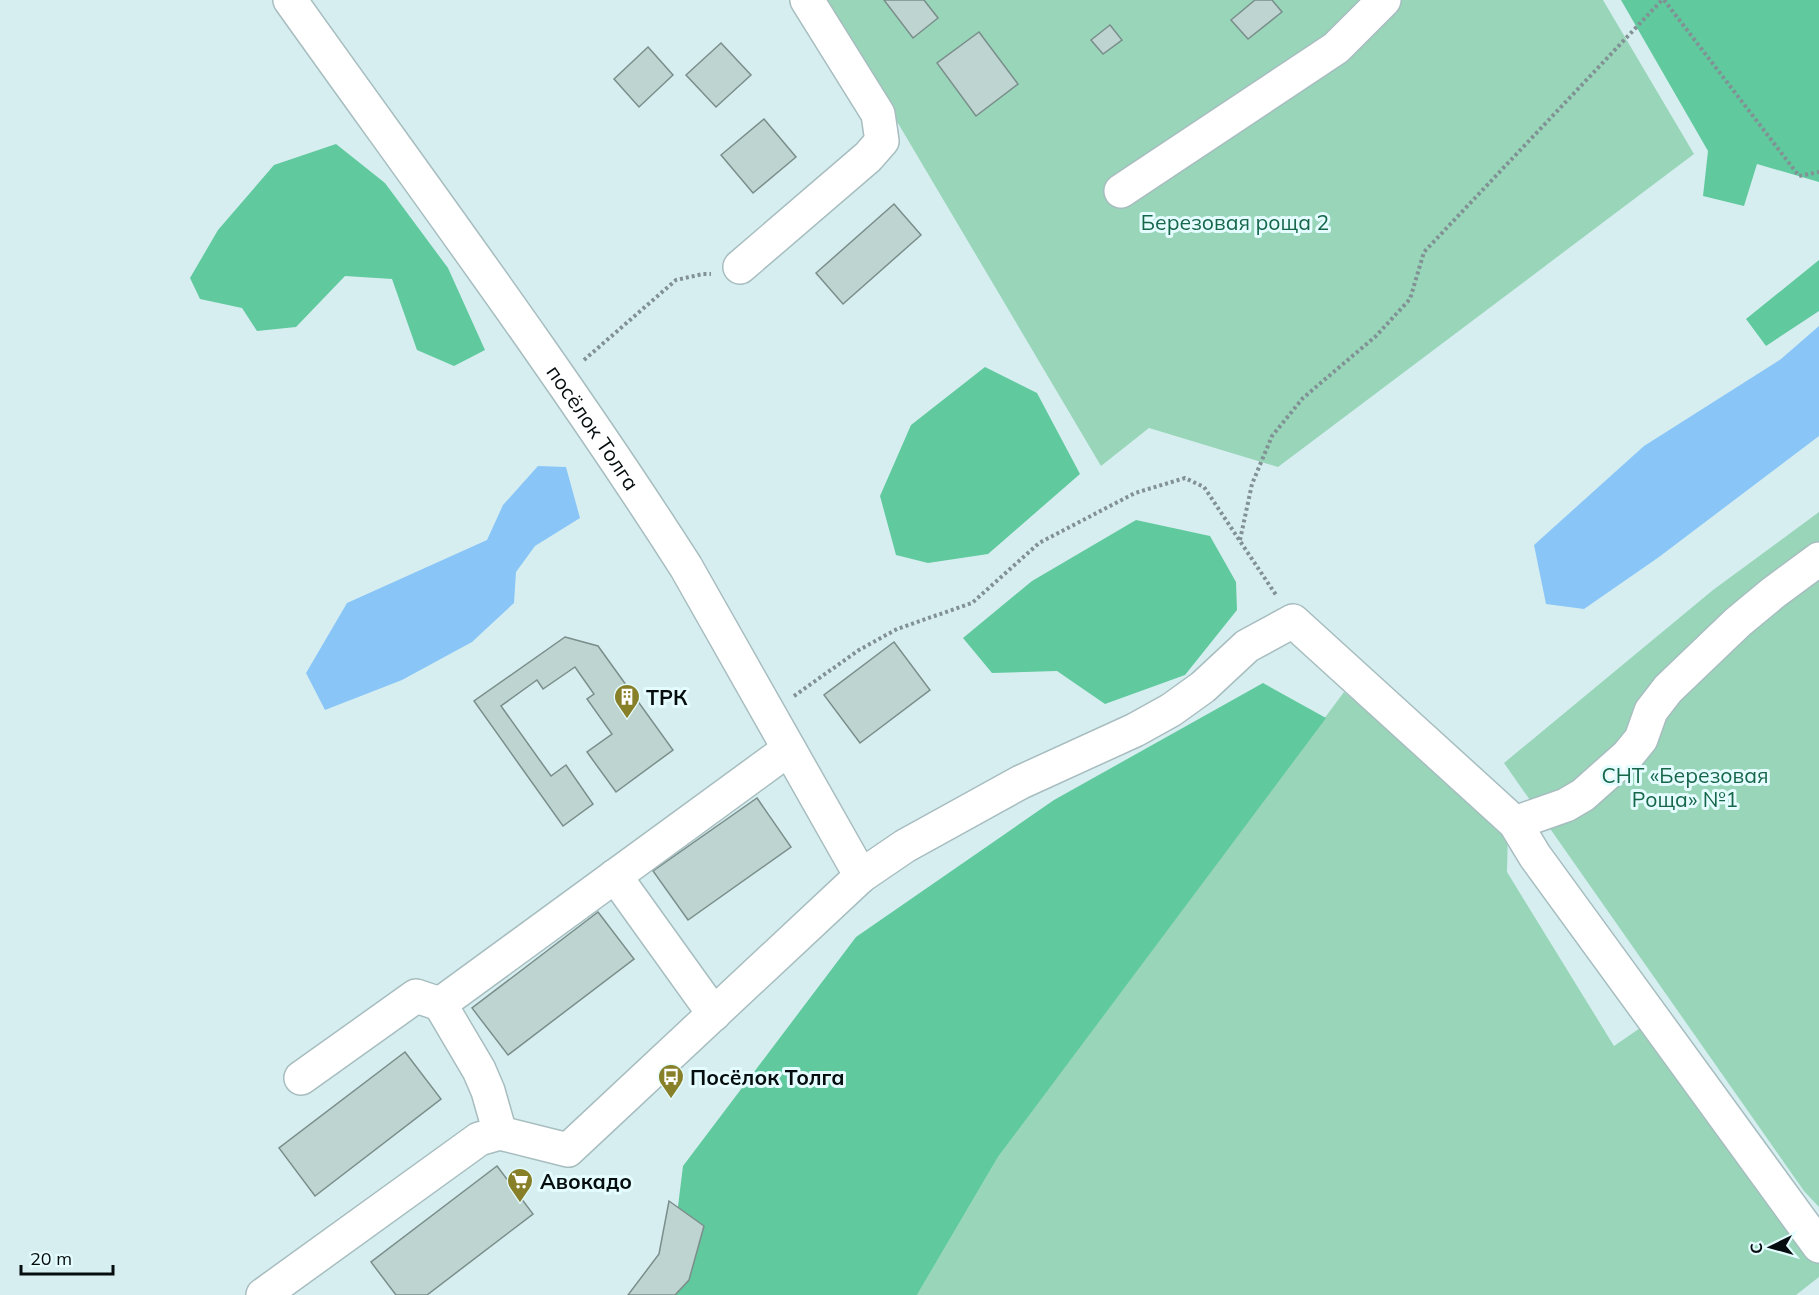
<svg xmlns="http://www.w3.org/2000/svg" width="1819" height="1295" font-family="Mulish,sans-serif">
<style>
.green{fill:#98d5b9}
.forest{fill:#60c99e}
.water{fill:#89c6f7}
.building{fill:#bed4d0;stroke:#7a8e8b;stroke-width:1.5}
.lines{fill:none;stroke-linecap:round;stroke-linejoin:round}
.minor-casing{stroke:#a7bdbf;stroke-width:36}
.path{stroke:#819194;stroke-width:4;stroke-dasharray:3 3;stroke-linecap:butt}
.minor{stroke:#fff;stroke-width:33}
.labels{text-anchor:middle;dominant-baseline:central;stroke-width:6;stroke-linejoin:round;paint-order:stroke}
.park-label{font-size:21px;fill:#16664a;stroke:#e4fcfe}
.street-label{font-size:21px;fill:#060d0e;stroke:#e4fcfe}
.poi-label{font-size:21px;font-weight:bold;fill:#060d0e;stroke:#e4fcfe;text-anchor:start}
</style>
<rect width="100%" height="100%" fill="#d7eef1"/>
<path class="green" d="M821,0H1603L1694,154L1278,467L1149,428L1101,466L828,5Z
M1819,512V1207L1804,1191L1504,763L1713,590Z
M1344,692L1508,830L1507,872L1614,1046L1643,1026L1819,1260V1277L1796,1295H917L998,1157Z"/>
<path class="forest" d="M1621,0H1819V182L1757,164L1744,206L1703,196L1708,151Z
M336,144L385,183L448,268L485,350L454,366L417,350L392,279L345,276L296,327L257,331L242,308L200,299L190,278L218,230L274,165Z
M1819,260V311L1766,346L1746,319Z
M985,367L1037,393L1080,474L988,554L928,563L896,555L880,496L911,425Z
M1136,520L1210,536L1236,582L1237,610L1185,675L1105,704L1057,671L992,673L963,638L1032,581Z
M1263,683L1326,718L998,1157L917,1295H667L683,1166L856,937L1054,800Z"/>
<path class="water" d="M1819,326V436L1659,557L1584,609L1546,604L1534,545L1644,446L1781,359Z
M538,466L566,467L580,518L535,546L516,572L514,603L472,642L402,680L325,710L306,673L347,603L487,540L503,505Z"/>
<path class="building" d="M884,0H924L938,18L913,38Z
M1255,0H1272L1282,12L1248,39L1231,20Z
M1110,25L1122,40L1103,54L1091,40Z
M979,32L1018,84L976,116L937,63Z
M721,43L751,75L716,107L686,75Z
M648,47L673,75L639,107L614,79Z
M764,119L796,157L753,193L721,155Z
M894,204L921,235L843,304L816,273Z
M565,637L598,646L673,750L616,792L587,752L612,734L587,699L594,694L575,667L543,689L537,680L501,706L551,776L566,765L593,804L563,826L474,701Z
M894,642L930,690L860,743L824,695Z
M757,798L791,847L688,920L653,871Z
M598,912L634,959L508,1055L472,1008Z
M405,1052L441,1099L315,1196L279,1148Z
M497,1166L533,1214L427,1295H396L371,1262Z
M669,1201L704,1226L689,1280L675,1295H628L659,1254Z"/>
<g class="lines">
<defs>
<g id="minor">
<path id="s1" d="M290,0C424,188 562,373 686,567L861,876"/>
<path d="M1121,191L1336,48L1384,0"/>
<path d="M740,267L868,157L882,141L878,114L807,0"/>
<path d="M1515,823L1566,805L1583,795L1628,755L1641,739L1651,711L1668,689L1738,622L1773,593L1819,559"/>
<path d="M615,876L714,1014"/>
<path d="M440,1004L789,749"/>
<path d="M301,1078L416,996L440,1004L479,1070L488,1091L500,1133"/>
<path d="M263,1295L479,1139L500,1133L568,1150L861,876L905,846L1021,782L1135,730L1171,710L1203,687L1247,646L1293,621L1515,823L1535,856L1819,1246"/>
</g>
</defs>
<use href="#minor" class="minor-casing"/>
<path class="path" d="M1664,0L1799,176L1819,172
M584,360L676,280L703,274H711
M1240,540L1252,484L1272,436L1303,398L1376,336L1410,299L1424,252L1662,0
M794,696L859,650L897,629L972,603L1039,543L1135,493L1185,478L1204,487L1276,595"/>
<use href="#minor" class="minor"/>
</g>
<defs>
<symbol id="building-pin" viewBox="-11 -11 22 30"><path d="M0 17L-7.5 6A9.5 9.5 0 1 1 7.5 6Z" fill="#888028" stroke="#e4fcfe"/><path d="M-4-6H4V6H1V3H-1V6H-4ZM-2.5-4.3h1.7v1.8h-1.7ZM.8-4.3h1.7v1.8H.8ZM-2.5-1h1.7V.8h-1.7ZM.8-1h1.7V.8H.8Z" fill="#fff"/></symbol>
<symbol id="bus-pin" viewBox="-11 -11 22 30"><path d="M0 17L-7.5 6A9.5 9.5 0 1 1 7.5 6Z" fill="#888028" stroke="#e4fcfe"/><path d="M-5-6H5V4H4V6H2V4H-2V6H-4V4H-5ZM-3.5-4V0h7V-4ZM-3.5 1.2v1.5H-2V1.2ZM2 1.2v1.5H3.5V1.2Z" fill="#fff"/></symbol>
<symbol id="supermarket-pin" viewBox="-11 -11 22 30"><path d="M0 17L-7.5 6A9.5 9.5 0 1 1 7.5 6Z" fill="#888028" stroke="#e4fcfe"/><path d="M-6-5.5h2.5l.6 2H6L4.5 2H-2.5L-4.4-4H-6ZM-1.5 3.2a1.3 1.3 0 1 0 .1 0ZM3 3.2a1.3 1.3 0 1 0 .1 0Z" fill="#fff"/></symbol>
</defs>
<g fill-rule="evenodd">
<use href="#building-pin" x="612" y="682" width="30" height="40"/>
<use href="#bus-pin" x="656" y="1062" width="30" height="40"/>
<use href="#supermarket-pin" x="505" y="1166" width="30" height="40"/>
</g>
<g class="labels">
<g class="park-label">
<text x="1235" y="222">Березовая роща 2</text>
<text x="1685" y="775">СНТ «Березовая<tspan x="1685" dy="24">Роща» №1</tspan></text>
</g>
<g class="street-label">
<text stroke="none"><textPath href="#s1" startOffset="524">посёлок Толга</textPath></text>
</g>
<g class="poi-label">
<text x="646" y="697">ТРК</text>
<text x="690" y="1077">Посёлок Толга</text>
<text x="540" y="1181">Авокадо</text>
</g>
</g>
<g transform="translate(1771 1247) rotate(265)" stroke="#e4fcfe" stroke-width="4.5" paint-order="stroke">
<path d="M0-4.5L10 22L0 15L-10 22Z" fill="#060d0e"/>
<text y="-9" font-size="16" font-weight="bold" text-anchor="middle" fill="#060d0e">С</text>
</g>
<path d="M21 1265v9h92v-9" fill="none" stroke="#060d0e" stroke-width="3"/>
<text x="30" y="1265" font-size="18" fill="#060d0e" stroke="#e4fcfe" stroke-width="4.5" paint-order="stroke">20 m</text>
</svg>
